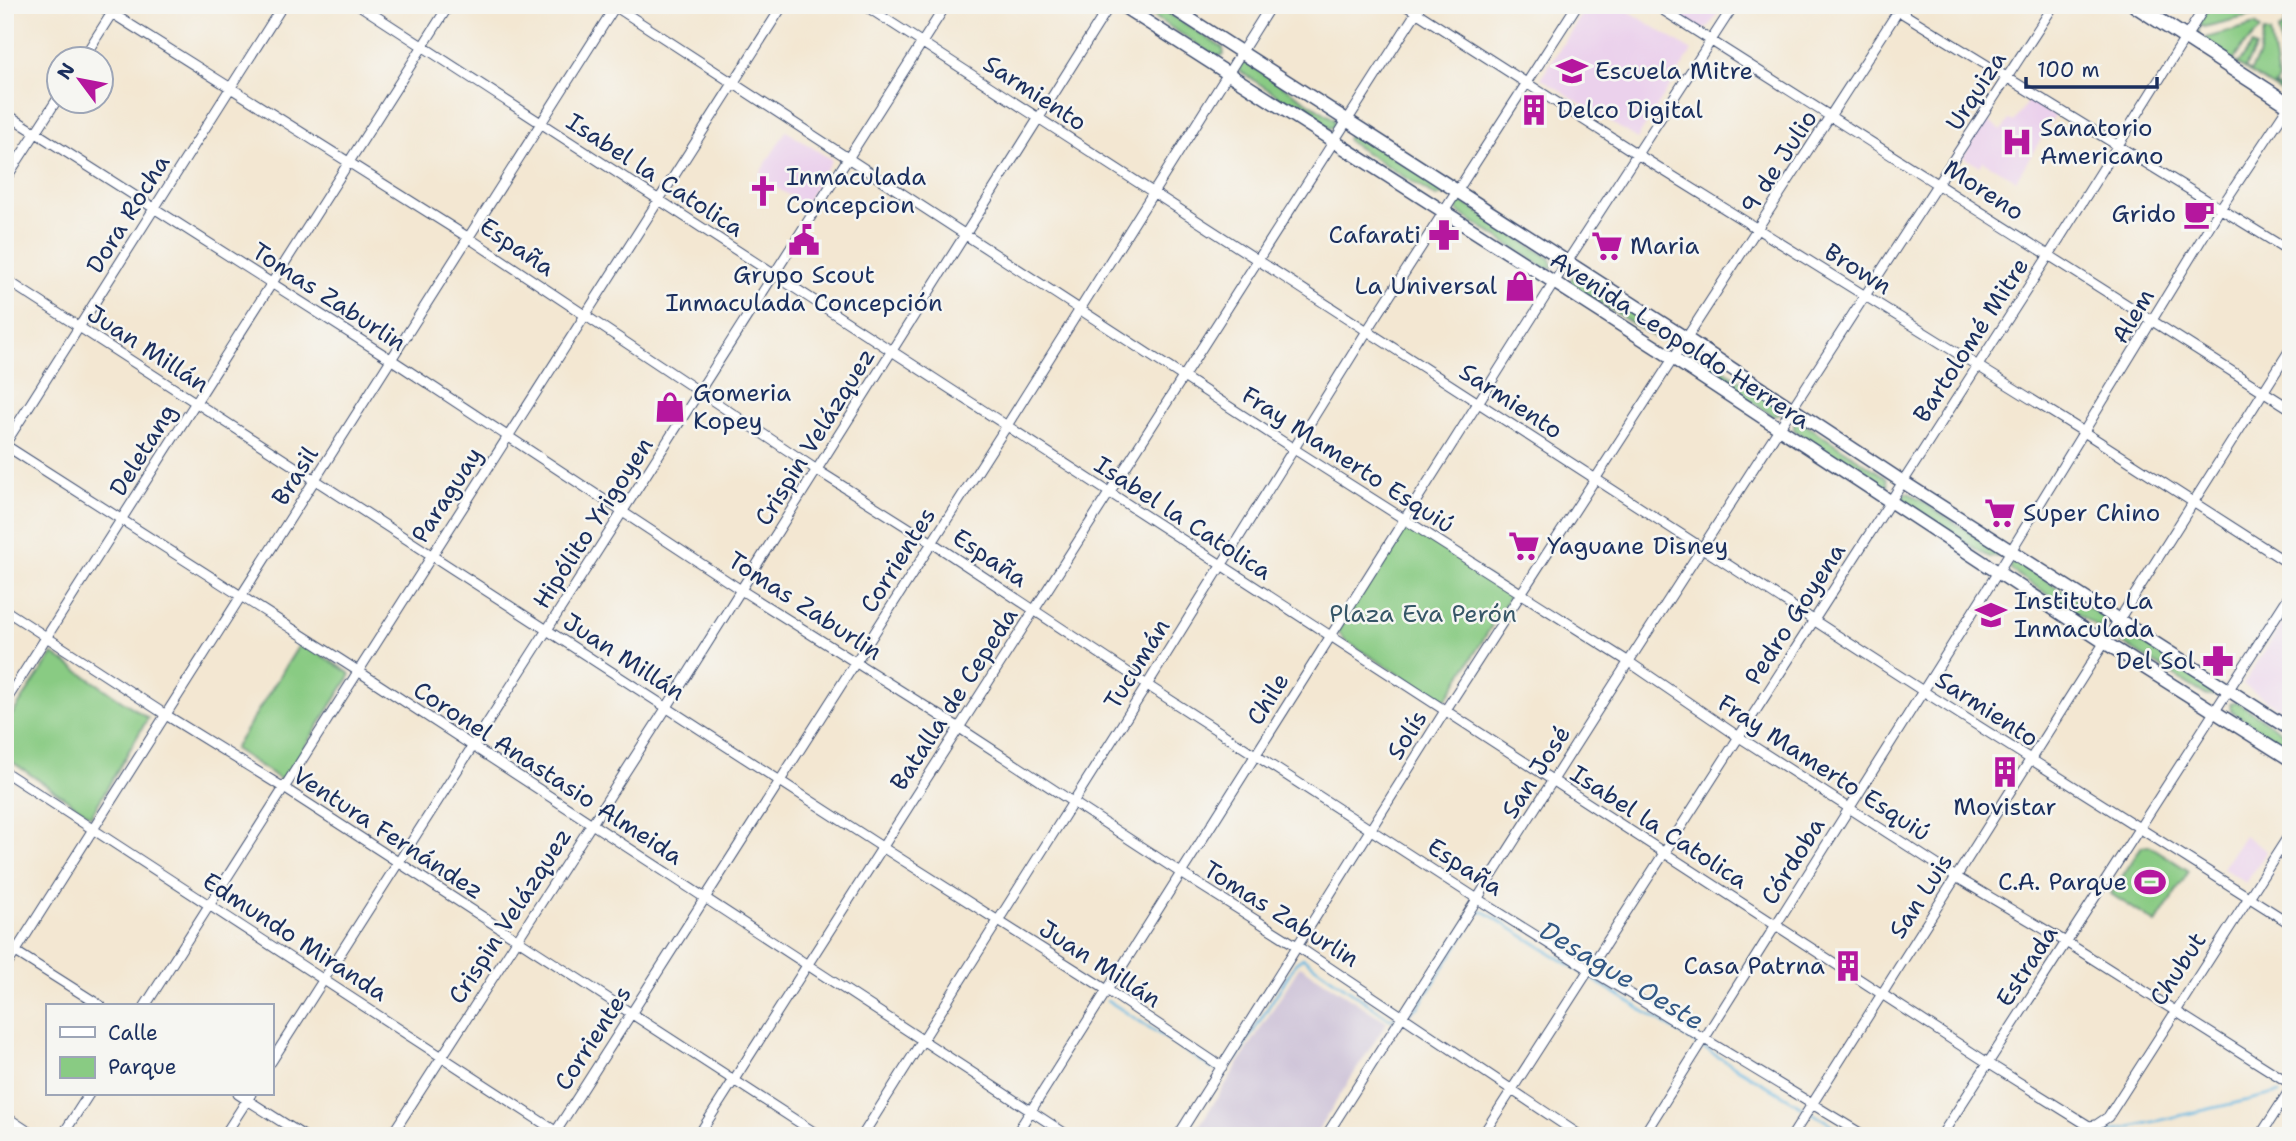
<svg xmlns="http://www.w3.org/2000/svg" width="2296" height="1141" font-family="'Shantell Sans',sans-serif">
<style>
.built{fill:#ebd1ec}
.industrial{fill:#cbbfd6}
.green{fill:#89cb83;stroke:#527d70;stroke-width:2}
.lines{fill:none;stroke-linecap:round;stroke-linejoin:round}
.stream{stroke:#66b7e1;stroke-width:2.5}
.street-casing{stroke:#3b4b6f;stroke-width:11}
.secondary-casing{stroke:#3b4b6f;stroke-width:15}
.primary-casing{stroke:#3b4b6f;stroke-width:17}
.street{stroke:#fff;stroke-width:9}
.secondary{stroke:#fff;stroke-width:12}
.primary{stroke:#fff;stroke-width:14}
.labels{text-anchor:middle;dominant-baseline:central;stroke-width:5;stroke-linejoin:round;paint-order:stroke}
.poi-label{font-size:24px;fill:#1b2f5e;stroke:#f6f6f2;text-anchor:start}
.street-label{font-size:24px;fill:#1b2f5e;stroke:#f6f6f2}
.park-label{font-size:24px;fill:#365667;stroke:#f6f6f2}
.water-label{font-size:26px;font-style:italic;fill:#325885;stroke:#f6f6f2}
</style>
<rect width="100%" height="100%" fill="#f6f6f2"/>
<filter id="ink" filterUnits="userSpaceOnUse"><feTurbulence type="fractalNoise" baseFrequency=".0143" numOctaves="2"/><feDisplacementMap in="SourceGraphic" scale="14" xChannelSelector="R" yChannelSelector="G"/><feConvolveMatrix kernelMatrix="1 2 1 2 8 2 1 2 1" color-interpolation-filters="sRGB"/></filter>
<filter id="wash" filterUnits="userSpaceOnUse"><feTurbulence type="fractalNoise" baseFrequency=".00686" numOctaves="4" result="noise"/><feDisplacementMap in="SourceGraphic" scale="28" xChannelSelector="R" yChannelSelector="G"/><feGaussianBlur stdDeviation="1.57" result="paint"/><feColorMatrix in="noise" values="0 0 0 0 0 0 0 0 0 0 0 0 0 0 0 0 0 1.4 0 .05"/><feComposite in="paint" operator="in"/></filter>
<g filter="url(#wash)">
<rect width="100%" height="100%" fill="#f3e7d2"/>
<path class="built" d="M1588,5H1619L1692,51L1637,139L1541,78Z
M1663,5H1723L1709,27L1702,30Z
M2028,100L2055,116L2016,180L1983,161L1979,166L1963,157L1986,120L2002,130L2009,120L2014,122Z
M786,131L832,160L804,205L758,176Z
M2291,610V716L2243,685Z
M2244,835L2267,851L2246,883L2223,868Z"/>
<path class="industrial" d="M1300,966L1387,1022L1314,1136H1193Z"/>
<path class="green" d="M1136,5H1156L1223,48L1224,55L1217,57Z
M2211,5H2257L2254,15L2204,27L2200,25L2198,36L2204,41L2206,38L2256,24L2261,30L2242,47L2233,61L2238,64L2252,45L2256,47L2245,68L2250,72L2258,57L2264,32L2270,33L2278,80L2274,86L2280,88L2291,84V87L2279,91L2198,40C2193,27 2205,15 2211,5Z
M2291,17V79L2288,78L2278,30C2284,28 2286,25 2286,18Z
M1242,63H1247L1334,119L1335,127L1328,128L1241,72L1239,68Z
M1350,133H1355L1442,188L1444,195L1436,197L1349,142L1347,138Z
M1460,203H1464L1551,259L1553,267L1545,268L1458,212L1457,208Z
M1573,276H1577L1666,332V339L1659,340L1571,285L1570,281Z
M1693,349L1781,408V414L1773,416L1687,358V352Z
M1800,421L1887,478L1888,486L1880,488L1794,430V423Z
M1905,493H1909L1996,549L1998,556L1990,558L1903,502L1902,498Z
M1410,527L1506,589L1510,596L1447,698L1442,701L1344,640L1338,631L1404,528Z
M2013,562H2018L2105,618L2106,626L2099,628L2012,571L2010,567Z
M2121,632H2125L2213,687L2215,695L2207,696L2119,641L2118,637Z
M301,642L349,673L350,676L283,781L234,749Z
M53,654L148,718L91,816L5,757V725Z
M2237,702L2291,738V751L2231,711L2230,704Z
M2149,845L2189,871L2156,923L2111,894L2142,846Z"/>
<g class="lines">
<path class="stream" d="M1107,1000L1213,1069L1216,1068
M1409,1012L1418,1007L1479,912H1485L1695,1043L1851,1136
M1228,1062L1236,1059L1296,963L1303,958L1390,1019L1395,1017
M2091,1136L2279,1093"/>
</g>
</g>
<g filter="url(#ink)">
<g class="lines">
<defs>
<path id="street" d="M99,5L469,238L817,470L931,542L1147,685L1476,898L1589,969L1865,1136
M359,5L1988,1063L2089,1126L2096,1125
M613,5L1294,449L1629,662L1739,737L1956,877L2066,942L2291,1084
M864,5L1923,691L2291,924
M1405,5L1637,154L2084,432L2291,565
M1655,5L2291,409
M1889,5L2291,252
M82,60L117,5
M5,113L392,360L741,590L958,727L1181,873L1297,946L1581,1136
M5,180L60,95
M5,279L882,847L1107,990L1222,1067
M5,444L283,5
M5,445L358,671L1069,1136
M5,610L166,715L284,788L820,1136
M5,702L449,5
M5,772L563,1136
M5,945L101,1006
M5,968L616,5
M145,1006L783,5
M271,1062L946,5
M238,1094L304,1136
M5,1116L35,1136
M2096,1125L2108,1117L2291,832
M2096,1125L2100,1136
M62,1136L89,1094
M224,1136L251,1094
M391,1136L667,707L1110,5
M553,1136L1006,427L1271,5
M698,1136L1421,5
M862,1136L1147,685L1367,331L1577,5
M1015,1136L1567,262L1734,5
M1178,1136L1445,711L1902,5
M1326,1136C1501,860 1677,585 1855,311C1921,209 1988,108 2054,5
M1482,1136L2049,255L2206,5
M1643,1136L1998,572L2220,209L2291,102
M1792,1136L2291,348
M1941,1136L2291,593
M2260,1136L2291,1088"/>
<path id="secondary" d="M1121,5L1674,359L2104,642L2291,760
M1168,5L1687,339L1903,482L2291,730"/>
<path id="primary" d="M2135,5L2291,106"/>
</defs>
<use href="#street" class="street-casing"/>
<use href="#secondary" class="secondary-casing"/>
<use href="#primary" class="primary-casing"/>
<use href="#street" class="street"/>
<use href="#secondary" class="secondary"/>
<use href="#primary" class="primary"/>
</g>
</g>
<defs>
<symbol id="school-bare" viewBox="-9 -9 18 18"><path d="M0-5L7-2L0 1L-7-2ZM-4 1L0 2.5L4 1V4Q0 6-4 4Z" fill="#b5179e" stroke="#f6f6f2" stroke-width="2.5" paint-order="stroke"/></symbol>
<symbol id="building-bare" viewBox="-9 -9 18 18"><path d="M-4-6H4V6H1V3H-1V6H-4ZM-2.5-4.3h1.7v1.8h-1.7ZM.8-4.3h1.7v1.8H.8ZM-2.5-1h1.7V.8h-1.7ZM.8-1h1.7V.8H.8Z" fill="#b5179e" stroke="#f6f6f2" stroke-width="2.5" paint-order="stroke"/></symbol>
<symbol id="hospital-bare" viewBox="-9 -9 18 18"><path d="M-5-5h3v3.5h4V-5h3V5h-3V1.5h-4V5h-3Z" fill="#b5179e" stroke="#f6f6f2" stroke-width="2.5" paint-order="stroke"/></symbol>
<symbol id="church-bare" viewBox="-9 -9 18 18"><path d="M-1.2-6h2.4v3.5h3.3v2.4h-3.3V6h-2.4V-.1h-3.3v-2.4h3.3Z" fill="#b5179e" stroke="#f6f6f2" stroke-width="2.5" paint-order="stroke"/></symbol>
<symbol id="cafe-bare" viewBox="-9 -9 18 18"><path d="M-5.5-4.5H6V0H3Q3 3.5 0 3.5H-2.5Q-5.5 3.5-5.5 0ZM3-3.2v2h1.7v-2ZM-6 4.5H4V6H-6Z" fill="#b5179e" stroke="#f6f6f2" stroke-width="2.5" paint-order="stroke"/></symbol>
<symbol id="pharmacy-bare" viewBox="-9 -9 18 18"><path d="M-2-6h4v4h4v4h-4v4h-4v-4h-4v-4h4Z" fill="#b5179e" stroke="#f6f6f2" stroke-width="2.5" paint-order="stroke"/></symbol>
<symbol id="civic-bare" viewBox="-9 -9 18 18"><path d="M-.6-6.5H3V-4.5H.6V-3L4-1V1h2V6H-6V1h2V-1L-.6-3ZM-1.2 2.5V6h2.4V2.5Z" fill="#b5179e" stroke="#f6f6f2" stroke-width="2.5" paint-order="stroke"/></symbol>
<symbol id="supermarket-bare" viewBox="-9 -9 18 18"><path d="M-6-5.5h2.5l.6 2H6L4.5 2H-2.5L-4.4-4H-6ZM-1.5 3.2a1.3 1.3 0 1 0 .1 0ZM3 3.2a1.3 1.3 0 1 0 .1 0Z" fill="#b5179e" stroke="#f6f6f2" stroke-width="2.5" paint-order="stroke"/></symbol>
<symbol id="shop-bare" viewBox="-9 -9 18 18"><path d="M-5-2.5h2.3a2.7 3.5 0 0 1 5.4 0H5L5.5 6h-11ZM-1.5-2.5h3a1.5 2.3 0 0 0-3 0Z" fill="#b5179e" stroke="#f6f6f2" stroke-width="2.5" paint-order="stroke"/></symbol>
<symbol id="stadium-bare" viewBox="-9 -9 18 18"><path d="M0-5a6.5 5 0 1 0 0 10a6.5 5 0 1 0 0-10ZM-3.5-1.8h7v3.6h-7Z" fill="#b5179e" stroke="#f6f6f2" stroke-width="2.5" paint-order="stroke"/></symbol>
</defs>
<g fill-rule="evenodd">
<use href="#school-bare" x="1550" y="49" width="44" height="44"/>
<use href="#building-bare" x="1512" y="88" width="44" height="44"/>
<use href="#hospital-bare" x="1995" y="120" width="44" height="44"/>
<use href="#church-bare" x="741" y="169" width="44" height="44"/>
<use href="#cafe-bare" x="2177" y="192" width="44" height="44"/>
<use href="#pharmacy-bare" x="1422" y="213" width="44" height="44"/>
<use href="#civic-bare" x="782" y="218" width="44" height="44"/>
<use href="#supermarket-bare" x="1585" y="224" width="44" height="44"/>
<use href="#shop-bare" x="1498" y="264" width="44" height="44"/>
<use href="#shop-bare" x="648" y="385" width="44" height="44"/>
<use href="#supermarket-bare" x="1978" y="491" width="44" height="44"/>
<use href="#supermarket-bare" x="1502" y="524" width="44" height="44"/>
<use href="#school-bare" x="1969" y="593" width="44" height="44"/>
<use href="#pharmacy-bare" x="2196" y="639" width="44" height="44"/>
<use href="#building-bare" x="1983" y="750" width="44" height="44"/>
<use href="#stadium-bare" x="2128" y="860" width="44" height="44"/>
<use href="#building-bare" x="1826" y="944" width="44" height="44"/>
</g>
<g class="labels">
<g class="poi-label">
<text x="1595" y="71">Escuela Mitre</text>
<text x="1557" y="110">Delco Digital</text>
<text x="2040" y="128">Sanatorio<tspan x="2040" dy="28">Americano</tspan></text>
<text x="786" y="177">Inmaculada<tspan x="786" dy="28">Concepcion</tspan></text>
<text x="2176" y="214" text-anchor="end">Grido</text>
<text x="1421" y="235" text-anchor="end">Cafarati</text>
<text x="1630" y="246">Maria</text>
<text x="804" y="275" text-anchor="middle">Grupo Scout<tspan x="804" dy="28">Inmaculada Concepción</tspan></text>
<text x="1497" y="286" text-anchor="end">La Universal</text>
<text x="693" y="393">Gomeria<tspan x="693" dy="28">Kopey</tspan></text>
<text x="2023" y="513">Super Chino</text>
<text x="1547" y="546">Yaguane Disney</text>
<text x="2014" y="601">Instituto La<tspan x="2014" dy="28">Inmaculada</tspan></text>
<text x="2195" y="661" text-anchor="end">Del Sol</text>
<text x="2005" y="807" text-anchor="middle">Movistar</text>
<text x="2127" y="882" text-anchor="end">C.A. Parque</text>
<text x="1825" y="966" text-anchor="end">Casa Patrna</text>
</g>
<g class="street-label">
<text transform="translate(1976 91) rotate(-57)">Urquiza</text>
<text transform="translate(1035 93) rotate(33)">Sarmiento</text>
<text transform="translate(1779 162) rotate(-57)">9 de Julio</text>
<text transform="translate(655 175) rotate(33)">Isabel la Catolica</text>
<text transform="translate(1984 190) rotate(33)">Moreno</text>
<text transform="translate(128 214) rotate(-58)">Dora Rocha</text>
<text transform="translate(517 247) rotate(34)">España</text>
<text transform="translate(1858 269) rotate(32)">Brown</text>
<text transform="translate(329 297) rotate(33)">Tomas Zaburlin</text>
<text transform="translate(2133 316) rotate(-59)">Alem</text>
<text transform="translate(1680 340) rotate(33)">Avenida Leopoldo Herrera</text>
<text transform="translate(1971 340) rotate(-57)">Bartolomé Mitre</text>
<text transform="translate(148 349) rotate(33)">Juan Millán</text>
<text transform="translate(1511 401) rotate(33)">Sarmiento</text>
<text transform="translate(815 437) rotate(-58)">Crispin Velázquez</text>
<text transform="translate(143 450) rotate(-58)">Deletang</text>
<text transform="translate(1348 460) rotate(33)">Fray Mamerto Esquiú</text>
<text transform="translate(295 476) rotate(-58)">Brasil</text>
<text transform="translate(447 495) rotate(-57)">Paraguay</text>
<text transform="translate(1183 518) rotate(33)">Isabel la Catolica</text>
<text transform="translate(593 523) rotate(-57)">Hipólito Yrigoyen</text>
<text transform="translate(990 558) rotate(34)">España</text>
<text transform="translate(898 560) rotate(-58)">Corrientes</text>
<text transform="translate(805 606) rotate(33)">Tomas Zaburlin</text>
<text transform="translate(1795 614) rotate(-57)">Pedro Goyena</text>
<text transform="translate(624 657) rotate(33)">Juan Millán</text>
<text transform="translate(1137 664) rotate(-58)">Tucumán</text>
<text transform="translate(954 699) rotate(-57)">Batalla de Cepeda</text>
<text transform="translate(1268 699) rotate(-58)">Chile</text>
<text transform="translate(1987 709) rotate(33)">Sarmiento</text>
<text transform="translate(1407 735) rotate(-58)">Solís</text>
<text transform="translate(1824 768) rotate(33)">Fray Mamerto Esquiú</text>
<text transform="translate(1536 772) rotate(-57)">San José</text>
<text transform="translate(548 773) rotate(33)">Coronel Anastasio Almeida</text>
<text transform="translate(1659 827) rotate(33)">Isabel la Catolica</text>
<text transform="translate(388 833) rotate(33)">Ventura Fernández</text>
<text transform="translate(1793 861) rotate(-58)">Córdoba</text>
<text transform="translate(1465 867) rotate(33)">España</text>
<text transform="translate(1921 896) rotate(-57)">San Luis</text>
<text transform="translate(1281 914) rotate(32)">Tomas Zaburlin</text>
<text transform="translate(510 916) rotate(-57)">Crispin Velázquez</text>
<text transform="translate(295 937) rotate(33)">Edmundo Miranda</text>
<text transform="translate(1100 964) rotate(33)">Juan Millán</text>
<text transform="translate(2027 966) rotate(-57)">Estrada</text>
<text transform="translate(2178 969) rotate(-57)">Chubut</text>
<text transform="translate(593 1038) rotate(-57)">Corrientes</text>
</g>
<g class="park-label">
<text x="1423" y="614">Plaza Eva Perón</text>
</g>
<g class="water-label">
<text transform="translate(1622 975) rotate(31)">Desague Oeste</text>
</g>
</g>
<rect width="2296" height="1141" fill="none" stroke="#f6f6f2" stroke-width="28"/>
<rect x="46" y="1004" width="228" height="91" fill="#f6f6f2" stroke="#9ea6b7" stroke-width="2"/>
<rect x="60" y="1027" width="35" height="10" fill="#ffffff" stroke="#9ea6b7" stroke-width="2"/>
<text x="108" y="1040" font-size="21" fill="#1b2f5e">Calle</text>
<rect x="60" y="1057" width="35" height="21" fill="#89cb83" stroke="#9ea6b7" stroke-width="2"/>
<text x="108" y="1074" font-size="21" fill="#1b2f5e">Parque</text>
<g transform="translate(80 80) rotate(302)"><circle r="33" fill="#f6f6f2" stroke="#9ea6b7" stroke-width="2"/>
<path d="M0-5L12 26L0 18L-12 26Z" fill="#b5179e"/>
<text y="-10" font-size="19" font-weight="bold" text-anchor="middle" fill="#1b2f5e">N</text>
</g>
<path d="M2026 77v10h131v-10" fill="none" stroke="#1b2f5e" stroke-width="3.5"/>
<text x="2037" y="77" font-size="21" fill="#1b2f5e" stroke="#f6f6f2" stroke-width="5" paint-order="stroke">100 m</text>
</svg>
